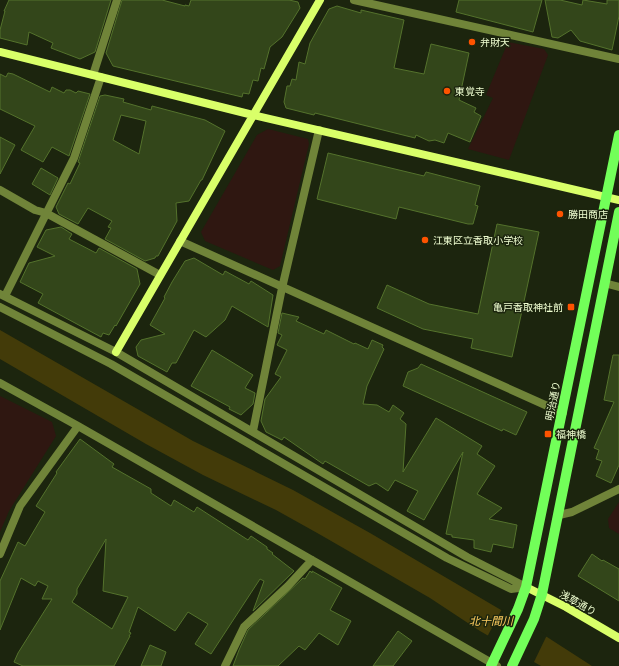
<svg xmlns="http://www.w3.org/2000/svg" width="619" height="666" font-family="'DejaVu Sans','Noto Sans JP',sans-serif">
<style>
.green{fill:#2f1711}
.water{fill:#433b09}
.pier{fill:#1c250e}
.building{fill:#33461a;stroke:#54722c;fill-rule:evenodd}
.lines{fill:none;stroke-linecap:round;stroke-linejoin:round}
.street{stroke:#708439;stroke-width:8}
.secondary{stroke:#d9ff69;stroke-width:8}
.primary{stroke:#72ff59;stroke-width:10}
.poi-dot{fill:#fd5300;stroke:#1c250e;stroke-width:1.5}
.labels{text-anchor:middle;dominant-baseline:central;stroke-width:3;stroke-linejoin:round;paint-order:stroke}
.poi-label{font-size:10px;fill:#f0ffd2;stroke:#1c250e;text-anchor:start}
.street-label{font-size:10px;fill:#f0ffd2;stroke:#1c250e}
.water-label{font-size:11px;font-style:italic;fill:#ffce60;stroke:#1c250e}
</style>
<rect width="100%" height="100%" fill="#1c250e"/>
<path class="green" d="M508,42L544,49L548,55L509,160L468,149L493,98L486,95Z
M268,129L308,139L309,144L280,266L273,270L205,241L201,232L257,135Z
M0,396L52,422L56,436L9,511L0,532Z
M619,502V534L609,528L608,519Z"/>
<path class="water" d="M0,330L193,441L293,490L370,533L547,637L592,666H541L480,631L430,598L319,534L276,510L203,475L146,444L0,359Z"/>
<path class="pier" d="M502,609L547,635L533,664L487,637Z"/>
<path class="building" d="M9,0H111L95,52L80,59L51,48L53,43L29,32L27,45L0,38V30L5,11H4Z
M122,0H162L185,6V5L189,6L191,0H289L298,2L300,8L282,37L270,47L264,69L261,68L258,81L253,80L249,94L243,93L242,97L113,66L106,53Z
M459,0H542L533,32L456,12Z
M545,0H560L582,5L583,0L607,4V0H619V16L612,50L580,41L571,30L558,38L552,37Z
M337,6L361,13V10L404,20L394,68L424,74L431,44L469,53L459,100L476,108L474,112L481,116L470,142L448,133L444,143L435,140L429,141L416,135L415,138L315,113L314,115L286,108L284,102L287,86H290L292,79L296,80L299,62L305,64L310,43L329,9Z
M8,73L13,74L50,92L52,87L64,93L66,90H70L76,93L78,91L90,94L69,156L52,147L43,162L21,150L35,126L0,109V74L6,77Z
M105,95L124,99L123,102L151,110L152,106L205,120L225,131L202,180H201L189,201L176,203L177,221L158,256H156L155,258L145,261L105,239L111,228L108,227L112,221L88,208L78,224L59,214L56,207L68,183L70,184L80,163L78,162L100,96ZM121,115L146,121L139,154L113,140Z
M0,137L15,145L0,174Z
M328,153L424,176L426,172L480,186L475,205L478,206L473,224H468L399,207L396,219L317,199Z
M41,168L58,178L50,195L32,184Z
M497,224L539,232L512,357L471,348L473,339L423,329L377,308L387,285L429,304L478,314Z
M61,227L72,234L69,239L96,253L99,248L137,269L140,284L116,326L115,325L109,335L103,333L101,337L38,303L43,294L20,282L29,263L55,256L37,247L46,230Z
M194,258L223,275L225,271L249,284L251,281L273,295L268,327L232,306L225,320L206,337L194,330L176,363H172L167,372L138,356L136,347L141,340L165,334L150,325L165,298L164,297L172,282L185,261Z
M282,313L299,317L296,321L324,334L326,330L354,344L355,343L368,349L372,340L383,345L382,347L384,349L367,386L363,404L377,405L389,412L393,405L404,413L400,419L406,424L403,472L436,418L482,446L477,454L495,466L477,494L502,508L489,519L517,525L513,548L493,544L491,552L474,548V540L452,537V535L446,534L463,452L424,520L407,511L418,491L395,480L388,491L376,483L369,486L325,461L323,464L284,437L282,440L266,432L261,421L265,399L281,377L275,374L287,350L277,345L282,335L278,333Z
M212,350L253,375L245,388L255,393L253,404L241,415L229,409L230,407L191,386Z
M613,355H619V465L611,483L596,476L602,461L596,459L599,450L594,448L614,402L604,400Z
M421,364L527,412L516,435L503,429L502,431L403,386L408,372L418,368Z
M80,439L114,464L112,467L151,489V493L171,506L174,500L194,512L197,507L248,540L251,536L267,547V549L273,553L272,554L294,571L253,611L264,581L260,579L211,654L195,644L208,624L188,612L175,631L138,607L129,632L131,633L129,636H130L114,666H23L14,662L18,653L52,599H42L48,586L38,581L35,586L21,578L0,630V581L18,542L25,546L45,512L36,506L57,473L56,472ZM106,539L103,591L128,597L112,629L72,602L77,594V589Z
M592,554L602,561L603,560L619,569V601L578,576Z
M310,571L312,573V571L342,588L330,610L351,621L338,645L319,633L305,650L299,646L278,666H233L239,650L248,630L303,578L305,579Z
M398,631L412,641L393,666H373Z
M150,645L166,652L161,666H141Z"/>
<g class="lines">
<path class="street" d="M354,0L619,59
M93,75L117,0
M0,190L35,210L46,213L160,275
M180,241L563,413
M604,283L619,287
M0,294L116,352L467,557L526,587
M5,296L74,158L101,77
M0,307L111,364L447,558L511,589L526,587
M0,383L78,426L497,666
M253,431L282,288L319,130
M559,515L572,512L619,489
M0,554L20,506L78,426
M225,666L244,627L288,586L312,560"/>
<path class="secondary" d="M0,52L253,115L619,200
M116,352L320,0
M526,587L566,607L619,638"/>
<path class="primary" d="M491,666L518,609L526,587L619,135
M512,666L534,619L542,594L619,212"/>
</g>
<g class="poi-dot">
<circle cx="472" cy="42" r="4"/>
<circle cx="447" cy="91" r="4"/>
<circle cx="560" cy="214" r="4"/>
<circle cx="425" cy="240" r="4"/>
<rect x="567" y="303" width="8" height="8" rx="2"/>
<rect x="544" y="430" width="8" height="8" rx="2"/>
</g>
<g class="labels">
<g class="poi-label">
<text x="480" y="42">弁財天</text>
<text x="455" y="91">東覚寺</text>
<text x="568" y="214">勝田商店</text>
<text x="433" y="240">江東区立香取小学校</text>
<text x="563" y="307" text-anchor="end">亀戸香取神社前</text>
<text x="556" y="434">福神橋</text>
</g>
<g class="street-label">
<text transform="translate(553 401) rotate(-79)">明治通り</text>
<text transform="translate(578 603) rotate(29)">浅草通り</text>
</g>
<g class="water-label">
<text x="491" y="621">北十間川</text>
</g>
</g>
</svg>
